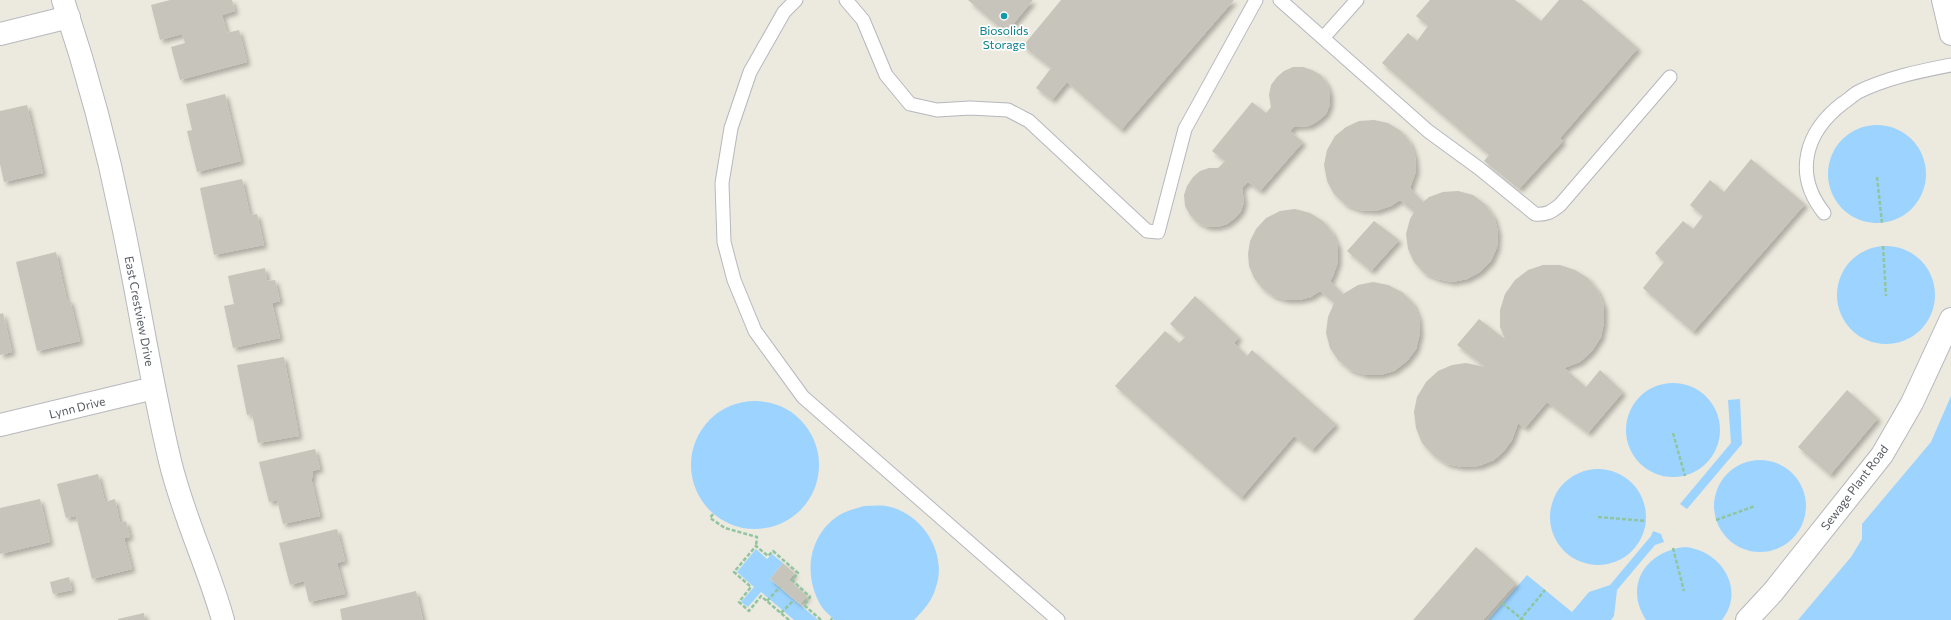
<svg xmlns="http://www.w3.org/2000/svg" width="1951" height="620" font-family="Commissioner,sans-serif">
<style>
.water{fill:#9cd4ff}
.building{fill:#c7c4bc;filter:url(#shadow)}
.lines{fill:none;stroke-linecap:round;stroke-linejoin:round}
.service-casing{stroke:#b5b8bd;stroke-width:15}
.minor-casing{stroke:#b5b8bd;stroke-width:24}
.path{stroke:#90c59f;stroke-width:2.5;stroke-dasharray:4 2;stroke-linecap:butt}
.service{stroke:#fff;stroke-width:13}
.minor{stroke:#fff;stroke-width:22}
.path-bridge{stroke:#90c59f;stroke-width:2.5;stroke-dasharray:4 2;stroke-linecap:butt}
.culture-dot{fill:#0f9aa8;stroke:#fff;stroke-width:1.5}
.labels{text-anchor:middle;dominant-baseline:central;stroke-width:3.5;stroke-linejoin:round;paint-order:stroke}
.culture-label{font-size:12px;fill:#0d838f;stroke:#fff}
.street-label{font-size:12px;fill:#585c61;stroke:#fff}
</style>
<defs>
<filter id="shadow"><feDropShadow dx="3.5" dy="3.5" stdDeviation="2" flood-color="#0004"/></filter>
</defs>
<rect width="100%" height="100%" fill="#ece9de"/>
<path class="water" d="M1828 174a49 49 0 1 1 98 0a49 49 0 1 1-98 0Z
M1837 295a49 49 0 1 1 98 0a49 49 0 1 1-98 0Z
M1626 430a47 47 0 1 1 94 0a47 47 0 1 1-94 0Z
M1951,396V620H1798L1851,557L1862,539V524L1931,442Z
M1740,399L1742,444L1687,509L1680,504L1731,443L1728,400Z
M691 465a64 64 0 1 1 128 0a64 64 0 1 1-128 0Z
M1714 506a46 46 0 1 1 92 0a46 46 0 1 1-92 0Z
M1550 517a48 48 0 1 1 96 0a48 48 0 1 1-96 0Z
M864,506C871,506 879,505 886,506C921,512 948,552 936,587C932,601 924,610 914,620H834C830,615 823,610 820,604C802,572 810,531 843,513C850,510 857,508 864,506Z
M1653,531L1661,534L1664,542L1655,545L1617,590L1614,616L1611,620H1488L1527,575L1572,612L1589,592L1610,585L1651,536Z
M1686,547C1721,551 1746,589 1722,620H1646C1623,585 1647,550 1686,547Z
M756,549L767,559L772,554L783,563L770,579L818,620H794L761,592L748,607L741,602L754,587L737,572Z"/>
<path class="building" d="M170,0H232L235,11L222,15L227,33L239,30L247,62L180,80L171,47L185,43L182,34L160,40L151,5Z
M968,0H1033L1006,33Z
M1061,0H1234L1121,130L1067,82L1052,100L1036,88L1051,68L1023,46Z
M1430,0H1515L1541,21L1559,0H1582L1638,48L1560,138L1563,141L1519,189L1484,161L1489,155L1382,63L1408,33L1417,41L1428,26L1416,16Z
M1293,67H1303L1312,70L1321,75L1327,84L1330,93V104L1326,114L1318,121L1309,126L1294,127L1290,131L1303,142L1260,191L1248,182L1242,188L1244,202L1241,211L1235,218L1227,224L1217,227H1207L1197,222L1190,215L1185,206L1184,195L1187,186L1193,177L1200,171L1209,168H1218L1225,161L1212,151L1252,102L1266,113L1271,107L1269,95L1271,85L1277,77L1284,71Z
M225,94L241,161L197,172L187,131L192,130L186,104Z
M27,105L43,173L4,182L0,164V111Z
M1374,120L1388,123L1401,131L1410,142L1415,156L1416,171L1410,188L1423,202L1429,197L1443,192L1458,191L1473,195L1485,204L1494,217L1498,232L1497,247L1491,261L1480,272L1467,279L1452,282L1438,279L1424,273L1414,262L1408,249L1406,234L1410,219L1414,212L1400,200L1391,206L1376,211L1360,210L1346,205L1334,194L1327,181L1324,165L1327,150L1335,136L1346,127L1359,121Z
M1751,159L1805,204L1693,332L1643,288L1664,262L1655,253L1683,221L1693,229L1703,216L1690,205L1710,180L1724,192Z
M242,179L250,215L257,214L264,245L214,255L200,188Z
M1295,209L1310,213L1323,221L1332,232L1338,246V262L1333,276L1330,281L1343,294L1358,285L1373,282L1388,285L1402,292L1413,303L1419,318L1420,333L1416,349L1407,361L1394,371L1380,375H1365L1350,370L1338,360L1330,348L1326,333L1328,317L1334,303L1320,291L1311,297L1299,300H1286L1273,296L1262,288L1254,278L1249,266L1248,254L1250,241L1256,229L1266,218L1280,211Z
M1374,221L1399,240L1371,271L1347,251Z
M56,252L67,301L70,300L80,341L37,351L16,262Z
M1543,265H1560L1575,270L1588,278L1598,291L1604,306V322L1601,337L1592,351L1580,362L1564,368L1586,387L1600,370L1623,392L1588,433L1547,402L1525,428L1518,423L1512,440L1504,451L1494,460L1479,466L1462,467L1447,464L1433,455L1422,443L1416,428L1414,412L1417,397L1426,382L1438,371L1452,365L1466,363L1485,367L1457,345L1479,319L1505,339L1500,327V310L1505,294L1515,280L1528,270Z
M265,268L267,281L275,280L280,301L272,303L280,338L233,348L224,306L234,304L228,276Z
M1195,296L1239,337L1234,343L1247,356L1252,350L1336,424L1312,450L1294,436L1241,498L1115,386L1165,331L1179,343L1185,337L1170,324Z
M3,313L12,352L0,355V314Z
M284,357L299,436L258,443L252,414L247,415L237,365Z
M1847,390L1878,418L1830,475L1798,447Z
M315,449L320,469L312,471L313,477L311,478L320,516L283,524L277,500L269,502L259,462Z
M98,474L105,502L115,499L120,523L126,521L130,537L124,538L132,569L92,579L76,516L66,518L57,484Z
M40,499L50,542L0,554V508Z
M337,529L345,561L337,563L345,594L309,602L304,581L290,585L279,543Z
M1476,547L1516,583L1483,620H1413Z
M783,563L794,573L789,580L807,596L800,604L770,579Z
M69,577L72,590L53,594L50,582Z
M416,591L423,620H342L340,609Z
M144,613L145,620H118V619Z"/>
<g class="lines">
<defs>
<path id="service" d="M796,0L784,12L750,72L731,128L722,183L724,242L734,280L755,331L803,397L1058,620
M846,0L863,20L886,75L910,104L937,110L970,108L1008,110L1029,121L1147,231L1158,232L1185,129L1256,0
M1280,0L1428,131L1480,169L1535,214C1547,215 1551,212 1560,205L1670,77
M1323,38L1357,0
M1824,213C1793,174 1805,132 1843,103C1848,100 1853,95 1858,92C1886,78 1920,71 1951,65"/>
<path id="minor" d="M63,0C87,72 107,146 122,221C139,301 151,382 170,461C183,516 208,566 223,620
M1943,0L1951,34
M0,34L69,17
M0,425L154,388
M1747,620L1773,592L1882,455L1912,403L1951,319"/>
</defs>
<use href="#service" class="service-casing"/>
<use href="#minor" class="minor-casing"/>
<path class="path" d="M1877,177L1882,223
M1883,246L1886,296
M1673,433L1685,476
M713,514L710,518L725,528L757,537L756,546
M1598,517L1646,521
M1716,520L1755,506
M1673,548L1684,591
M767,601L780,587
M1502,603L1523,620
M781,613L794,600
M789,620L761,596L749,611L739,602L751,587L734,572L756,546L768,556L773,551L798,573L792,580L810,597L804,605L821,620
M831,620L832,618"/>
<use href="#service" class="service"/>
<use href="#minor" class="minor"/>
<path class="path-bridge" d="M1520,620L1545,590"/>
</g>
<circle class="culture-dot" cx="1004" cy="16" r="4"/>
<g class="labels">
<g class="culture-label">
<text x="1004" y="30">Biosolids<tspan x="1004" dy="14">Storage</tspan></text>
</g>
<g class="street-label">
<text transform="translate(140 311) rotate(79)">East Crestview Drive</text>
<text transform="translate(77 407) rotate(-14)">Lynn Drive</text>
<text transform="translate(1854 487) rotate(-53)">Sewage Plant Road</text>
</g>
</g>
</svg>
